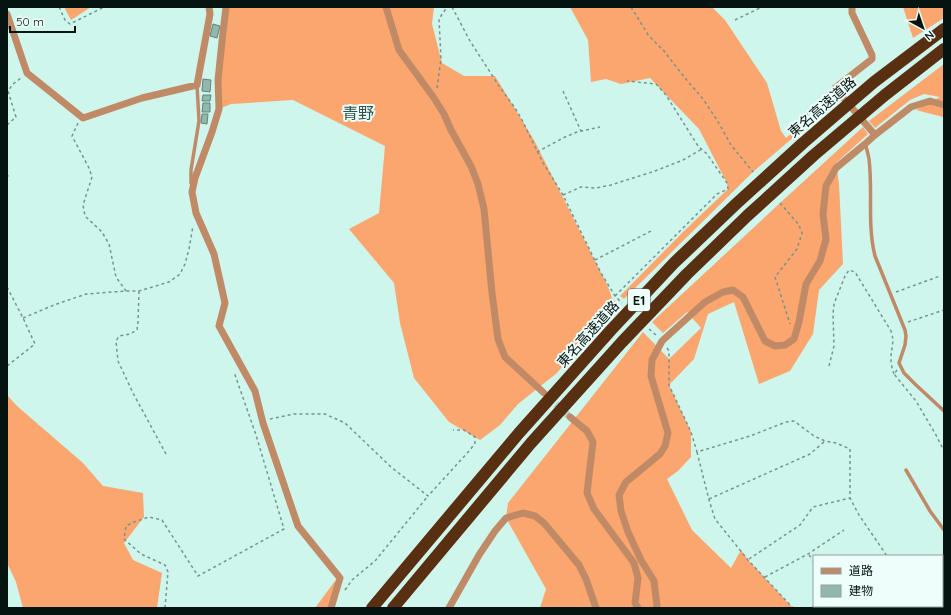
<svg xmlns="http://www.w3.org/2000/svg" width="951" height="615" font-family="Quicksand,'Noto Sans JP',sans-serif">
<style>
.forest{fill:#faa66e}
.building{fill:#92b7af;stroke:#60847d}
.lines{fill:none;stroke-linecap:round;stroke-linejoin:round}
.street-tunnel{stroke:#b1d4cc;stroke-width:7;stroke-dasharray:7 3.5;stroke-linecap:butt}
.path{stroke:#77938c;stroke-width:1.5;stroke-dasharray:3 3;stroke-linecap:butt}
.lane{stroke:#c08a67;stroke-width:3.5}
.street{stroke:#c08a67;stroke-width:7}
.highway{stroke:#582f11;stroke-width:12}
.labels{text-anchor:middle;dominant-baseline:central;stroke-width:4;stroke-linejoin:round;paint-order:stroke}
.shield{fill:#eefefa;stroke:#4c5a57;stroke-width:1}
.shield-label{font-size:13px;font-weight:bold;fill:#061411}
.street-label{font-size:14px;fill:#061411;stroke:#eefefa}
.quarter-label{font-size:16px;fill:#30534c;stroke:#eefefa}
</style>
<rect width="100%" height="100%" fill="#cff6ed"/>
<path class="forest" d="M64,7H91L71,20Z
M224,7H434L432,24L442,63L464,76H495L534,140L601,273L607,284L612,298L617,304L596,326L557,373L518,404L500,425L480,440L449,422L414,378L400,323L394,283L349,229L379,213L385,146L293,100L231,104L219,109Z
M570,7H712L725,20L767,83L781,131L786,138L835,95L838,99L753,172L624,299L620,296L683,232L728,189L727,183L699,129L650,78L621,84L606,79L591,82L588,40Z
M903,7H944V18L913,38Z
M944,64V120L943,117L916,110L940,97L924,94L910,100L875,128L869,121Z
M863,127L868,134L836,163L839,184L843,264L819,290L813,334L790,371L759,384L734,302L708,314L694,359L669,385L691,432V457L678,471L667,479L692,530L731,568L741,550L748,560L793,608H540L546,589L506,518L508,503L643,332L669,359L701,328L687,312L663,333L652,322L780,203Z
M7,395L17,406L83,463L103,486L143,493L144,517L124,543L133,560L162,573L157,608H23L16,582L7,563Z
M335,581L334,608H315Z"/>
<path class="building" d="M213,24L220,26L217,38L210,36Z
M203,79L211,80L210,92L202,91Z
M203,95H211L210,101H202Z
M203,103H210V112H202Z
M202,114H208L207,124L201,123Z"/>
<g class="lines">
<path class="street-tunnel" d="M548,397L570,417"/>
<path class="path" d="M59,7L65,20L70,24L104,7
M452,7L470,41L499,86L515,108L521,118L542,161L563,195L601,273L615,296L622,303
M631,7L649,36L664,51L685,78L703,99L717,120L731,145L753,172
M735,20L762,7
M437,88L441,59L439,19L447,7
M563,91L581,131
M78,123L72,136L89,168L92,177L83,205L85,216L102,232L109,244L116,277L126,291
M7,125L16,117L8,91L13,84L21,78
M788,131L830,94
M537,152L565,137L577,132L600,127
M7,174L8,176H7
M563,195L581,187L596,188L611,185L655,171L683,160L702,149
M780,203L799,225L802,233L797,249L775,277L790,324
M595,260L653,230
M7,287L23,318L35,344L7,366
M139,291L138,322L137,330L130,334L119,336L116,341L118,361L133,393L166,454
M896,292L940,276
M615,296L717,194L728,189L727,183L707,154L698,146L666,95L656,84L627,81
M23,318L54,305L86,294L126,291H139L169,282L180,274L185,264L189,249L193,226
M908,322L944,310
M649,329L657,336
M667,348L669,351V385L691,432L697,452L750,436L786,422L794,421L814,436L825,441L836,443L850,449V498L859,515L887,556
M829,366L834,346L833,314L834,304L845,276L849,270L855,272L891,331C895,343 891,347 891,358C891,363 892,369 894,374
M897,370L894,374L916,401L936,435L944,451
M270,419L294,414H325L345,423L391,467L428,496L470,450L475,443V437L464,430H453
M697,452L709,500L715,519L748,560L793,608
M709,499L810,454L825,441
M809,555L814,561
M749,559L800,525L813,507L850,498
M765,577L808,554L844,530
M345,590L352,580L375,561L428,496
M165,608L168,572L165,565L141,554L124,539L126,526L134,522L149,517L162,520L198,576L284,529L256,435L234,372
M811,608L814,606
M849,608L852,606"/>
<path class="lane" d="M865,144C867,149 868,154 869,159C873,191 867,224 875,256L905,330L906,336L905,345L899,363L904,373L915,384L944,411
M191,183V170L199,121L197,85
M906,470L930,511L944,530"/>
<path class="street" d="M226,7L223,32L218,80L219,109L212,132L195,178L192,192L196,213L214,254L225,303L219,326L255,391L263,423L298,526L340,578L331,608
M386,7L399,50L434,98L444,114L451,130L471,166L478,184L484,209L492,293L498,339L505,357L544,393
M852,7V13L872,55V59L835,88L875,135
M7,14L27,73L83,118L142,98L197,85L210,14L209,7
M570,417L587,431L593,442L587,493L594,509L634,563L638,578L635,603L638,608
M449,608L479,555L495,531L506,518L523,513L535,516L544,523L579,565L586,579L596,608
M656,608L657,606L654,581L641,560L628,532L621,511L619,495L626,482L660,454L665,446L668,433L651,376L652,360L662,341L705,302L723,292L733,290L743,297L765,341L775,346L785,345L794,339L799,322L806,284L820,261L826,239L823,214L826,186L836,168L865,144L875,135L911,107L930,101L944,105"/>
<path class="highway" d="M372,608L519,433L611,330L674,263L736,204L803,143L874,82L944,29
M393,608L531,443L622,342L687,274L747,216L814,155L885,95L944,49"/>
</g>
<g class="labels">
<rect class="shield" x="628" y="289" width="22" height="22" rx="3"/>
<g class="shield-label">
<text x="639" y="300">E1</text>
</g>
<g class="street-label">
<text transform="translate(822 107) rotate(-41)">東名高速道路</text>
<text transform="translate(588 334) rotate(-48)">東名高速道路</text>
</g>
<g class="quarter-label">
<text x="358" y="113">青野</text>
</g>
</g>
<rect width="951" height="615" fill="none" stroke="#061411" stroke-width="16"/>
<rect x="813" y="555" width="130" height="52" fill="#eefefa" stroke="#91a09d"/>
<rect x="821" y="568" width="20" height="6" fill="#c08a67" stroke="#91a09d"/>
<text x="849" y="575" font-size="12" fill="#061411">道路</text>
<rect x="821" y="585" width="20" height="12" fill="#92b7af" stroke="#91a09d"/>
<text x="849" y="595" font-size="12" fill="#061411">建物</text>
<g transform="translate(923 28) rotate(140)" stroke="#eefefa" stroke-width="3" paint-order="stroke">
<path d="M0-3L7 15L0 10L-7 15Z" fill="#061411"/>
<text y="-6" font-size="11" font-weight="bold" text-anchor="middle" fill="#061411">N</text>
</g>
<path d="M10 26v6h65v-6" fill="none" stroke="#061411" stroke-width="2"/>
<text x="16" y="26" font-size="12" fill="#061411" stroke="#eefefa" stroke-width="3" paint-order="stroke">50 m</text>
</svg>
